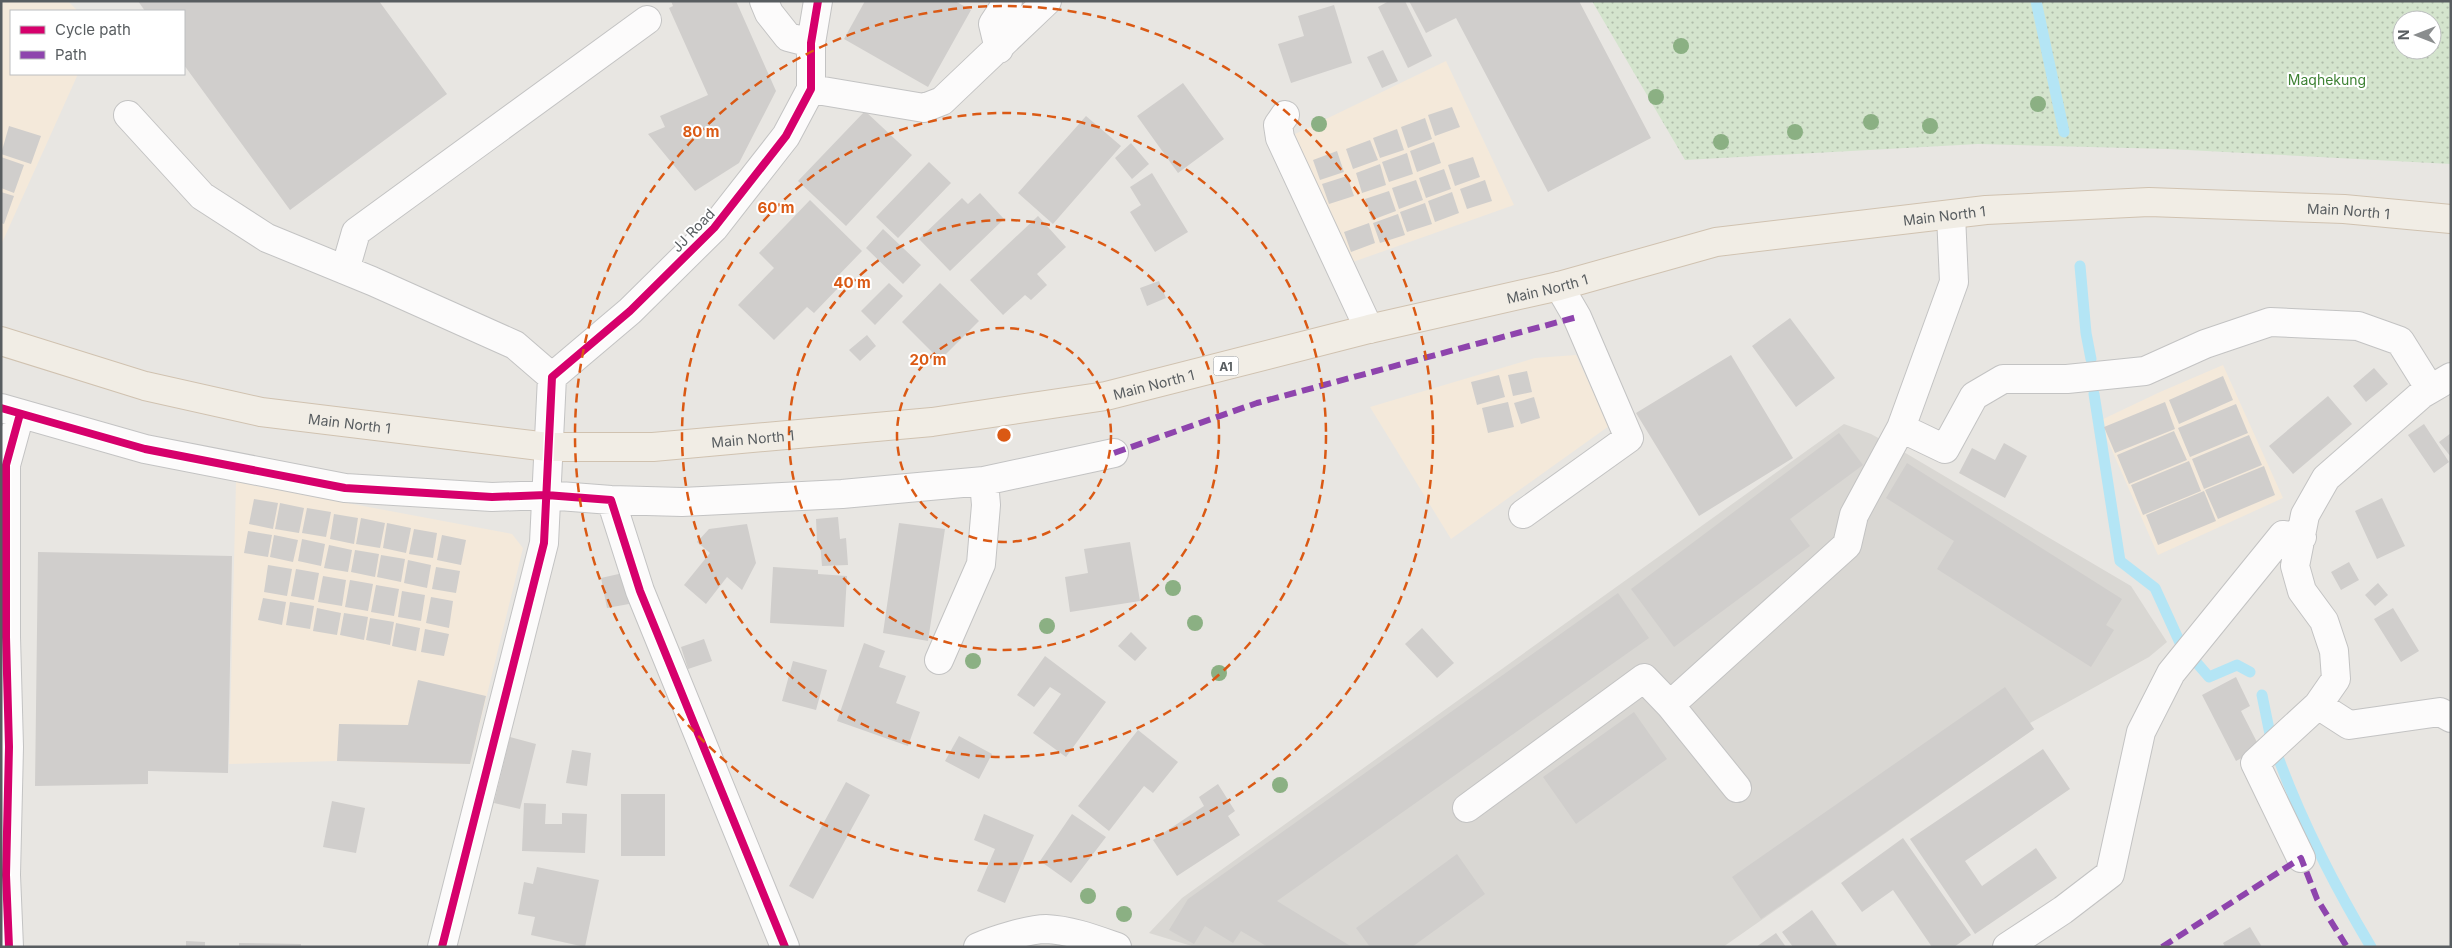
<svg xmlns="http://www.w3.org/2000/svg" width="2452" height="948" font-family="Inter,sans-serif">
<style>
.commercial{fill:#f4e9da}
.industrial{fill:#d9d7d3}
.park{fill:url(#park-dots);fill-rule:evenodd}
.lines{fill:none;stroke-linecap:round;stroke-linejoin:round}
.stream{stroke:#b4e5f5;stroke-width:11}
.building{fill:#d0cecc}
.minor-casing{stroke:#c3c3c3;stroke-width:30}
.major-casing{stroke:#d0c2b0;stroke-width:30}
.minor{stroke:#fcfbfb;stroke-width:28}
.major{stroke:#f1ede5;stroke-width:28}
.quiet{stroke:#8e44ad;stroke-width:6;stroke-dasharray:12 6;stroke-linecap:butt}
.cycleway-casing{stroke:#fff;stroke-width:11}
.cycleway{stroke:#d6006c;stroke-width:8}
.tree{fill:#8bb083}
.ring{fill:none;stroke:#da5914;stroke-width:2.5;stroke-dasharray:9 6}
.labels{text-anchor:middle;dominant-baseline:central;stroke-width:4;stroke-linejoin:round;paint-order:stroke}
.shield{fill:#fff;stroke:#8a8e90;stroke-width:1}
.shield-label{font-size:12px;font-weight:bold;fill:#585d60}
.park-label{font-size:14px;fill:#3f8335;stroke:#fff}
.street-label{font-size:14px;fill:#585d60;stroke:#fff}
.centre{fill:#da5914;stroke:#fff;stroke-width:2.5}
.ring-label{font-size:15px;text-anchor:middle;font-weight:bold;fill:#da5914;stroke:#fff;stroke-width:4;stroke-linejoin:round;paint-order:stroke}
</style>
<defs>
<pattern id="park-dots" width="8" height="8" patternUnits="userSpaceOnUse" patternTransform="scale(1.25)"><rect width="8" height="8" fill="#d4e4cd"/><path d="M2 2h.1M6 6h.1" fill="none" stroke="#afbcaa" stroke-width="1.8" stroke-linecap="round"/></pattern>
</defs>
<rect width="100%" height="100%" fill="#e8e6e2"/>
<path class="commercial" d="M1,1H68L78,11H11V74H78L1,245Z
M1446,61L1514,205L1353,262L1334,228L1295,134Z
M1576,355L1609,426L1451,539L1370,407L1535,358Z
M2223,365L2283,498L2158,555L2099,421L2160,392Z
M236,482L512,534L523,548L470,764L337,761L229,764Z"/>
<path class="industrial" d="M1844,424L1871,434L1902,451L2131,586L2167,642L2149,657L2030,723L2034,729L1723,947H1195L1149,933L1182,898Z"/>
<path class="park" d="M1592,1H2451V164L2168,149L1978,144L1685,160ZM2402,20H2432V50H2402Z"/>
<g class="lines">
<path class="stream" d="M2036,1L2064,132
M2080,266L2086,333L2091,359
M2094,394L2120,561L2155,588L2181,645
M2196,662L2209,677L2237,665L2250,672
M2262,695L2271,739
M2278,757C2303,825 2334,885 2371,947"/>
</g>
<path class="building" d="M138,1H379L447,94L290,210L184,65V11H145Z
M671,1H736L776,91L739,163L695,191L648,134L665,127L660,116L708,95L669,8L673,6Z
M865,1H955L971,10L928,87L844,39Z
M1389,1H1405L1432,56L1408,68L1378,7Z
M1409,1H1579L1651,138L1548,192L1456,18L1426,33Z
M1334,5L1352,63L1291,83L1278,44L1304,36L1298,16Z
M1383,50L1398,81L1382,88L1367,57Z
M1183,83L1224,139L1178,173L1137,116Z
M1452,107L1460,127L1435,136L1428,115Z
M865,111L912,155L846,226L798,181Z
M1086,116L1121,146L1053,224L1018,193Z
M1425,118L1432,139L1408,148L1401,127Z
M9,126L41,136L31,164L1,154Z
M1397,129L1404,150L1380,158L1373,138Z
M1370,140L1378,160L1353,169L1346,149Z
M1434,142L1441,163L1417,172L1410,151Z
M1131,143L1149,164L1132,179L1115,158Z
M1337,151L1344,172L1320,180L1313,160Z
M1407,153L1413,174L1389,182L1382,162Z
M1,157L24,165L14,193L1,188Z
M1473,157L1480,177L1455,186L1448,165Z
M929,162L951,183L898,238L876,217Z
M1380,164L1386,185L1362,193L1356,173Z
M1444,169L1451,189L1426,198L1419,178Z
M1152,173L1188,232L1155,252L1130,212L1141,205L1130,187Z
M1347,176L1354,196L1329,204L1322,184Z
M1416,180L1423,200L1399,209L1392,188Z
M1485,180L1492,201L1467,209L1460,189Z
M1389,191L1396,211L1372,220L1365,199Z
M1,192L14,196L4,224L1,223Z
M1452,192L1459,213L1435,222L1428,201Z
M980,193L1004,219L950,271L919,239L962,198L968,204Z
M810,200L862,251L834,280L840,286L814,313L807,307L774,340L738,305L774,268L759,253Z
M1425,203L1432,224L1407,232L1400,212Z
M1398,214L1405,235L1380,243L1373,223Z
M1038,216L1066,247L1037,274L1047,285L1031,300L1025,295L1003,315L970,280Z
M1369,223L1375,243L1351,252L1344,232Z
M883,229L921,265L903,284L866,248Z
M1159,281L1166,298L1147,306L1140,288Z
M889,283L903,296L875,325L861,311Z
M940,283L979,321L940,360L902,322Z
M1790,318L1835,378L1796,407L1752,346Z
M867,335L876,346L860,361L849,350Z
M1731,355L1793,458L1699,516L1636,413Z
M2374,368L2388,384L2366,402L2353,386Z
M1527,371L1532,392L1513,396L1508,375Z
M1499,375L1505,397L1477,405L1471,382Z
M2223,376L2233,400L2179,424L2169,400Z
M2328,396L2352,424L2293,474L2269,446Z
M1534,397L1540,418L1521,424L1514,403Z
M1508,402L1514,427L1488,433L1482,408Z
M2165,402L2175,429L2115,453L2104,427Z
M2236,404L2248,433L2190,457L2178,428Z
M2424,424L2449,462L2434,473L2408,435Z
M2174,431L2187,460L2129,484L2117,455Z
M1839,433L1863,465L1790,519L1810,546L1674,647L1631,589Z
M2451,433V457L2439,442Z
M2249,435L2262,465L2204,489L2192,459Z
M2004,443L2027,456L2005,498L1959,473L1972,448L1995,460Z
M2189,461L2201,491L2143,515L2131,485Z
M1907,463L2122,599L2106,625L2114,630L2091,667L1937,569L1954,541L1886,498Z
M2264,466L2275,495L2218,519L2205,490Z
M2204,491L2216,521L2158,545L2146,515Z
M2382,498L2405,546L2377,559L2355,511Z
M254,499L278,503L273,529L249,524Z
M280,503L304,508L299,533L275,529Z
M307,508L331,512L326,537L302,533Z
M334,514L358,518L354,544L330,539Z
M838,517L840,539L846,538L848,565L822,566L820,541H817L816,519Z
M361,518L385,523L380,548L356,544Z
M387,523L411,528L406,553L383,548Z
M899,523L945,529L928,641L883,633Z
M747,524L756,563L742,590L727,577L706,604L684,585L710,553L697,542L709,529Z
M414,529L437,533L433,558L409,554Z
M248,531L272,535L268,557L244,553Z
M274,535L298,540L293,562L270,557Z
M442,535L466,540L461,565L437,560Z
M302,539L325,544L321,566L298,561Z
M1130,542L1140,601L1070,612L1065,577L1088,573L1084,549Z
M329,545L352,550L348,572L324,568Z
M355,550L379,554L375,577L351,572Z
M38,552L232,556L228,773L148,771V784L35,786Z
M381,555L405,559L401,582L377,577Z
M408,560L431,565L427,588L404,583Z
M2349,562L2359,580L2341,590L2331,572Z
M268,565L292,569L287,596L264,592Z
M436,567L460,571L456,593L432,589Z
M773,567L818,570V574L847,576L844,627L770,623Z
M296,569L319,573L314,600L291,596Z
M623,573L629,604L607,608L601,578Z
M323,576L346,580L342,606L318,602Z
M350,580L373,584L368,611L345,607Z
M2378,583L2388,595L2375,606L2365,595Z
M376,585L399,589L394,616L371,612Z
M402,591L425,595L421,621L398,617Z
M1618,593L1649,638L1277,901L1352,947H1268L1241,931L1233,943L1205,926L1194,944L1169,930L1188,899Z
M431,597L453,601L449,628L426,623Z
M263,598L286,602L282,625L258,620Z
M290,602L314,606L310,629L286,625Z
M317,608L341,613L337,635L313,631Z
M2393,608L2419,651L2401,662L2374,619Z
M344,613L368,617L364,640L340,635Z
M370,618L394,622L390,645L366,640Z
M396,623L420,628L416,651L392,646Z
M1422,628L1454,663L1437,678L1405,644Z
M425,629L449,634L444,656L421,652Z
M1131,632L1147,648L1135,661L1118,646Z
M704,639L712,661L688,669L681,647Z
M864,643L885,651L879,667L906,676L896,703L920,712L908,746L837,721Z
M1045,656L1106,702L1066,757L1033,733L1061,694L1050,687L1034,707L1017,695Z
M793,661L827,670L816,710L782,701Z
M2236,677L2250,706L2241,711L2260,748L2236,761L2202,695Z
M418,680L486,696L470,764L337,761L339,724L408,725Z
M2005,687L2034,729L1761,919L1732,877Z
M1634,712L1667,759L1576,824L1543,777Z
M1138,730L1178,762L1153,793L1144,786L1109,831L1078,806Z
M959,736L992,754L979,779L945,761Z
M510,737L536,744L520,809L494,803Z
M2043,749L2070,789L1965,861L1982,886L2036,848L2057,878L1975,934L1910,839Z
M572,750L591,753L587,786L566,783Z
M846,782L870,795L813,899L789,886Z
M1218,784L1235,811L1228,816L1240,835L1177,876L1153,840L1204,806L1199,797Z
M621,794H665V856H621Z
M332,801L365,808L356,853L323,847Z
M524,803L546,804L545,824H562V813L587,814L585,853L522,851Z
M984,814L1034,835L1005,903L977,891L995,849L974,840Z
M1072,814L1106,837L1071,883L1040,861Z
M1903,838L1971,935L1954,947H1932L1893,890L1862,912L1841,883Z
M1457,854L1485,894L1412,947H1370L1356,928Z
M537,867L599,880L585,947L531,935L535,917L518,914L524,882L533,884Z
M1812,910L1838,947H1793L1782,932Z
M2250,927L2262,947H2225L2223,943Z
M1776,933L1786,947H1756Z
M186,941L205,942V947H186Z
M239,943L301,944V947H239Z"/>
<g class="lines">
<defs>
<path id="minor" d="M764,1L769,13L788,37L811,43
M999,49L993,24L1008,1
M811,89L924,108L942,101L1047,1
M128,115L202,196L267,238L372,281L515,345L552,377
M1285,115L1278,125L1280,138L1369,329
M345,270L356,232L647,20
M1,408L145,449L345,488L492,497L546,495L611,500L682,502L842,494L984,481L1114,453
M1901,428L1945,449L1974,396L2003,379H2067L2145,371L2205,344L2270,322L2358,326L2400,341L2430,389
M611,500L640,591L785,947
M1523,514L1629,438L1577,317L1559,286
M939,660L981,564L986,505L984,481
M1670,705L1847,545L1854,515L1901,428L1954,282L1951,215
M2318,705L2349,725L2440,712L2451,718
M1467,808L1644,678L1670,705L1737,788
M2301,858L2255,763L2318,705L2336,679L2334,651L2324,621L2302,591L2295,566L2305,515L2326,478L2422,394L2451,377
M9,947L6,875L9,747L6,637V465L20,414
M442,947L544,543L552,377L630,311L714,228L786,136L811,89V43L818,1
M978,947C994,940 1029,929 1046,929C1070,930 1094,939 1117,947
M2007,947L2063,910L2110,874L2141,732L2171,673L2283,535L2302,537"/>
<g id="major">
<path id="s1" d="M1,341L145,386L261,412L548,447H653L932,422L1106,396L1369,329L1559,286L1716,242L1986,210L2149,202L2344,209L2451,219"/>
</g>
</defs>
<use href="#minor" class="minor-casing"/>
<use href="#major" class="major-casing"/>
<use href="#minor" class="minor"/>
<use href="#major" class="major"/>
<path class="quiet" d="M1114,453L1257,403L1577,317
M2162,947L2301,858L2317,899L2347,947"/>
<defs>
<path id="cycleway" d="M1,408L145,449L345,488L492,497L546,495L611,500L640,591L785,947
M9,947L6,875L9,747L6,637V465L20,414
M442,947L544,543L552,377L630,311L714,228L786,136L811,89V43L818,1"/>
</defs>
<use href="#cycleway" class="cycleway-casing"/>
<use href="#cycleway" class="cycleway"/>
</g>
<g class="tree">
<circle cx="1681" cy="46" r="8"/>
<circle cx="1656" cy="97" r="8"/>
<circle cx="2038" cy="104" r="8"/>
<circle cx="1871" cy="122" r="8"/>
<circle cx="1319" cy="124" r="8"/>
<circle cx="1930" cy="126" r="8"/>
<circle cx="1795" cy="132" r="8"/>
<circle cx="1721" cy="142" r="8"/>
<circle cx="1173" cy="588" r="8"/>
<circle cx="1195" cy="623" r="8"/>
<circle cx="1047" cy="626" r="8"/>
<circle cx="973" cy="661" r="8"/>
<circle cx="1219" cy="673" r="8"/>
<circle cx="1280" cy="785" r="8"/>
<circle cx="1088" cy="896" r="8"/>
<circle cx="1124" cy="914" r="8"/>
</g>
<g class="ring">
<circle cx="1004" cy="435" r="107"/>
<circle cx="1004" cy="435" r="215"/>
<circle cx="1004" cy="435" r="322"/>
<circle cx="1004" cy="435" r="429"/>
</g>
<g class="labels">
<rect class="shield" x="1213.5" y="356.5" width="25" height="19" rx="4"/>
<g class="shield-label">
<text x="1226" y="366">A1</text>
</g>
<g class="park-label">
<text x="2327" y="79">Maqhekung</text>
</g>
<g class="street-label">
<text stroke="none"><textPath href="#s1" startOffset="2384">Main North 1</textPath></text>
<text stroke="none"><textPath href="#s1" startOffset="1979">Main North 1</textPath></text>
<text transform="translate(693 230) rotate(-46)">JJ Road</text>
<text stroke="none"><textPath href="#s1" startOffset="1574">Main North 1</textPath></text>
<text stroke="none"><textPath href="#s1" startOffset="1169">Main North 1</textPath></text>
<text stroke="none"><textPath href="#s1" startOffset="359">Main North 1</textPath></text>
<text stroke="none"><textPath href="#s1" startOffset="764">Main North 1</textPath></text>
</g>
</g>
<circle cx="1004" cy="435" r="8" class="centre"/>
<g class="ring-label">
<text x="701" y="137">80 m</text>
<text x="776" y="213">60 m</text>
<text x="852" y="288">40 m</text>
<text x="928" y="365">20 m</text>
</g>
<rect width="2452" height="948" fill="none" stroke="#585d60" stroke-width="5"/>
<rect x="10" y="10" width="175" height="65" fill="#ffffff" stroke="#bcbebf"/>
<rect x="20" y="26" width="25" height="8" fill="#d6006c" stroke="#bcbebf"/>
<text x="55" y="35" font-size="15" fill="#585d60">Cycle path</text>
<rect x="20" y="51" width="25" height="8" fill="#8e44ad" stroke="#bcbebf"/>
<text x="55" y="60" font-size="15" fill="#585d60">Path</text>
<g transform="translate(2417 35) rotate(270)"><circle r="24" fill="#ffffff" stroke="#bcbebf"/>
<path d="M0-4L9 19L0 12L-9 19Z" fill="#8a8d8e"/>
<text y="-8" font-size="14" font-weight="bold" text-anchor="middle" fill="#585d60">N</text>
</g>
</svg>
